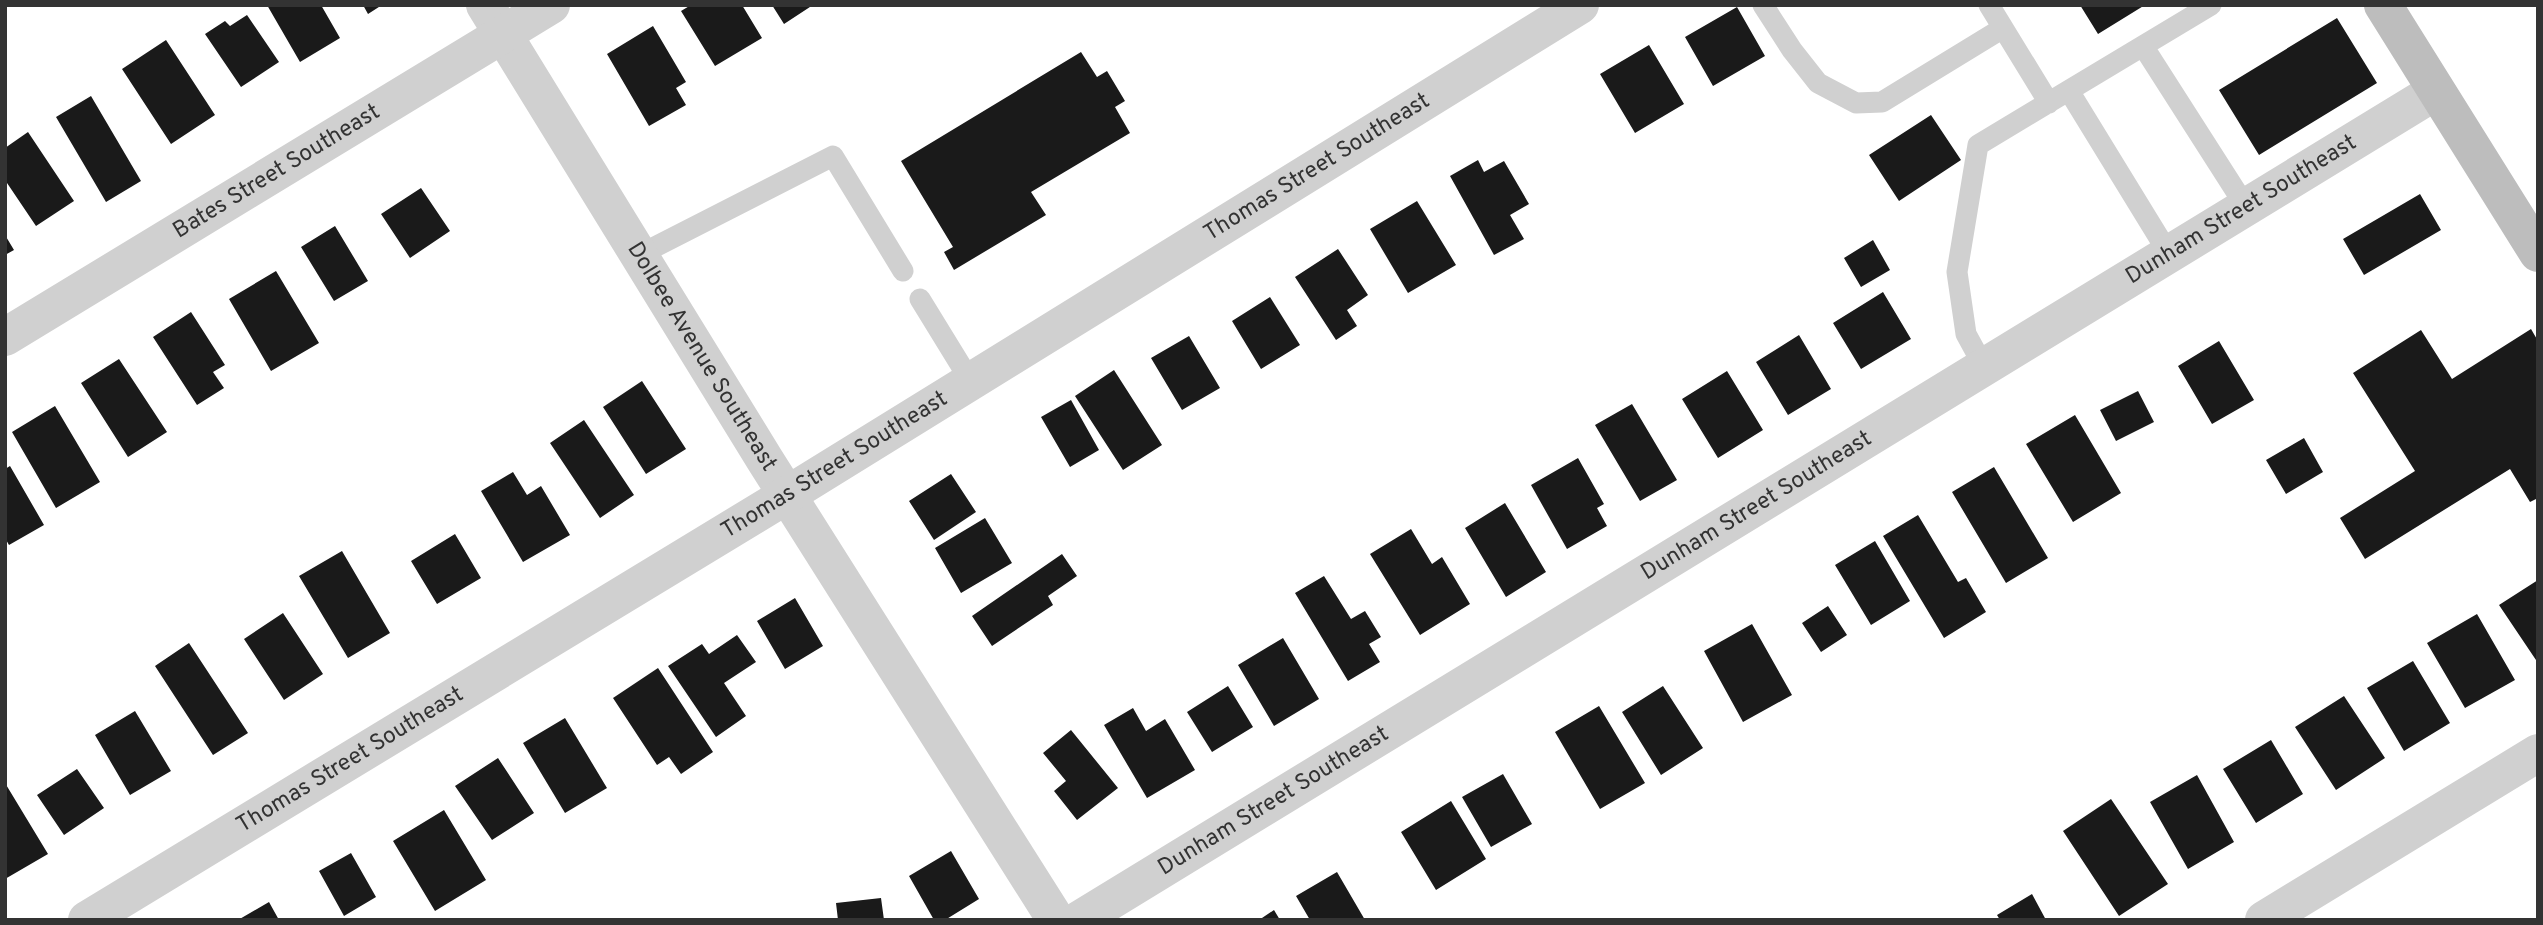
<svg xmlns="http://www.w3.org/2000/svg" width="2543" height="925" font-family="Overpass,sans-serif">
<style>
.building{fill:#1a1a1a}
.lines{fill:none;stroke-linecap:round;stroke-linejoin:round}
.lane{stroke:#d0d0d0;stroke-width:21}
.street{stroke:#d0d0d0;stroke-width:38}
.secondary{stroke:#bdbdbd;stroke-width:38}
.labels{text-anchor:middle;dominant-baseline:central;stroke-width:7;stroke-linejoin:round;paint-order:stroke}
.street-label{font-size:23px;fill:#333;stroke:#fff}
</style>
<rect width="100%" height="100%" fill="#fff"/>
<path class="building" d="M267,5H321L340,38L300,62Z
M363,5H382L368,14Z
M691,5H742L762,38L715,66L681,11Z
M772,5H813L784,24Z
M2080,5H2145L2098,34Z
M1737,7L1765,56L1713,86L1685,37Z
M247,15L279,62L241,87L205,34L225,21L230,26Z
M2337,18L2377,83L2259,155L2219,90Z
M653,26L686,82L676,88L686,105L649,126L607,54Z
M166,40L215,115L171,144L122,69Z
M1649,45L1684,104L1635,133L1600,74Z
M1081,52L1097,77L1107,71L1125,101L1115,107L1130,133L1031,192L1046,215L954,270L944,252L953,247L901,161Z
M91,96L141,181L106,202L56,117Z
M1931,115L1961,160L1899,201L1869,155Z
M28,132L74,201L36,226L5,180V148Z
M1478,160L1484,172L1504,161L1529,204L1510,215L1524,239L1494,255L1450,176Z
M421,188L450,231L410,258L381,214Z
M2420,194L2441,230L2364,275L2343,239Z
M1417,201L1456,265L1408,293L1370,229Z
M335,226L368,281L334,301L301,247Z
M5,235L14,250L5,255Z
M1873,240L1890,270L1861,287L1844,258Z
M1338,249L1368,295L1347,310L1357,326L1336,340L1295,277Z
M276,271L319,343L271,371L229,299Z
M1883,292L1911,339L1861,369L1833,323Z
M1270,297L1300,345L1261,369L1232,321Z
M191,312L225,365L213,372L224,388L197,405L153,337Z
M2531,329L2538,341V498L2530,502L2510,469L2365,559L2340,518L2415,471L2353,373L2421,330L2452,379Z
M1799,335L1831,389L1788,415L1756,362Z
M1189,336L1220,388L1182,410L1151,358Z
M2219,341L2254,400L2212,424L2178,366Z
M119,359L167,432L128,457L81,383Z
M1114,370L1162,445L1123,470L1075,396Z
M1727,371L1763,430L1718,458L1682,399Z
M642,381L686,449L646,474L603,407Z
M2138,391L2154,422L2116,441L2100,410Z
M1071,400L1099,450L1070,467L1041,417Z
M1632,404L1677,480L1640,501L1595,425Z
M55,406L100,482L56,508L12,432Z
M2075,415L2121,493L2073,522L2026,444Z
M584,420L634,495L600,518L550,443Z
M2304,438L2323,472L2286,494L2266,460Z
M1578,458L1604,504L1597,508L1607,526L1567,549L1531,485Z
M10,466L44,525L9,545L5,538V469Z
M1994,467L2048,558L2006,583L1952,492Z
M513,472L527,495L541,486L570,535L523,562L481,491Z
M951,474L976,512L934,540L909,501Z
M1505,503L1546,572L1506,597L1465,528Z
M1918,515L1958,582L1966,578L1986,612L1944,638L1883,536Z
M985,518L1012,563L961,593L935,548Z
M1411,529L1432,564L1442,557L1470,604L1420,635L1370,554Z
M455,534L481,578L437,604L411,561Z
M1875,541L1910,601L1871,625L1835,565Z
M342,551L390,633L348,658L299,576Z
M1062,554L1077,576L1048,596L1053,605L992,646L972,616Z
M1324,576L1351,619L1365,611L1381,637L1369,644L1380,662L1348,681L1295,593Z
M2538,580V663L2499,605Z
M795,598L823,646L785,669L757,621Z
M1828,606L1847,635L1821,652L1802,623Z
M283,613L323,674L284,700L244,639Z
M2477,614L2515,680L2465,708L2427,643Z
M1752,624L1792,695L1743,722L1704,651Z
M737,635L756,662L724,683L746,716L716,737L668,666L702,644L709,654Z
M1283,638L1319,699L1274,726L1238,665Z
M189,643L248,733L213,755L155,666Z
M2413,661L2450,723L2404,751L2367,688Z
M658,668L713,752L681,774L669,757L657,765L613,698Z
M1228,686L1253,727L1212,752L1187,712Z
M1663,686L1703,748L1661,775L1622,712Z
M2344,696L2385,758L2336,790L2295,727Z
M1599,706L1645,783L1600,809L1555,732Z
M1133,708L1146,731L1165,719L1195,770L1147,798L1104,725Z
M135,711L171,771L130,795L95,735Z
M565,718L607,788L565,813L523,743Z
M1071,730L1118,788L1077,820L1054,791L1066,781L1043,753Z
M2271,740L2303,794L2256,823L2223,769Z
M498,758L534,813L492,840L455,786Z
M77,769L104,808L64,835L37,795Z
M1503,774L1532,824L1491,847L1462,797Z
M2197,775L2234,842L2188,869L2150,802Z
M5,783L48,854L5,879Z
M2111,799L2168,884L2119,916L2063,831Z
M1451,801L1486,859L1436,890L1401,832Z
M444,810L486,880L435,911L393,841Z
M951,851L979,899L945,920H934L909,876Z
M351,853L376,897L344,916L319,871Z
M1337,872L1365,920H1310L1296,896Z
M2032,894L2046,920H2000L1997,915Z
M881,898L884,920H838L836,903Z
M269,902L279,920H238Z
M1274,910L1280,920H1259Z"/>
<g class="lines">
<path class="lane" d="M1763,5L1792,50L1818,83L1856,103L1882,102L2003,28
M1989,5L2049,103
M2143,46L2246,207
M2069,91L2169,254
M639,255L833,156L903,271
M920,299L971,382
M1984,367L1966,334L1957,272L1978,145L2211,5"/>
<g class="street">
<path id="s1" d="M485,5L765,460L1056,920"/>
<path id="s2" d="M5,337L551,5"/>
<path id="s3" d="M87,920L787,495L1580,5"/>
<path id="s4" d="M1079,920L2436,91"/>
<path d="M2264,920L2538,753"/>
</g>
<path class="secondary" d="M2383,5L2538,253"/>
</g>
<g class="labels">
<g class="street-label">
<text stroke="none"><textPath href="#s3" startOffset="1442">Thomas Street Southeast</textPath></text>
<text stroke="none"><textPath href="#s2" startOffset="318">Bates Street Southeast</textPath></text>
<text stroke="none"><textPath href="#s4" startOffset="1362">Dunham Street Southeast</textPath></text>
<text stroke="none"><textPath href="#s1" startOffset="413">Dolbee Avenue Southeast</textPath></text>
<text stroke="none"><textPath href="#s3" startOffset="875">Thomas Street Southeast</textPath></text>
<text stroke="none"><textPath href="#s4" startOffset="794">Dunham Street Southeast</textPath></text>
<text stroke="none"><textPath href="#s3" startOffset="308">Thomas Street Southeast</textPath></text>
<text stroke="none"><textPath href="#s4" startOffset="228">Dunham Street Southeast</textPath></text>
</g>
</g>
<rect width="2543" height="925" fill="none" stroke="#333333" stroke-width="14"/>
</svg>
